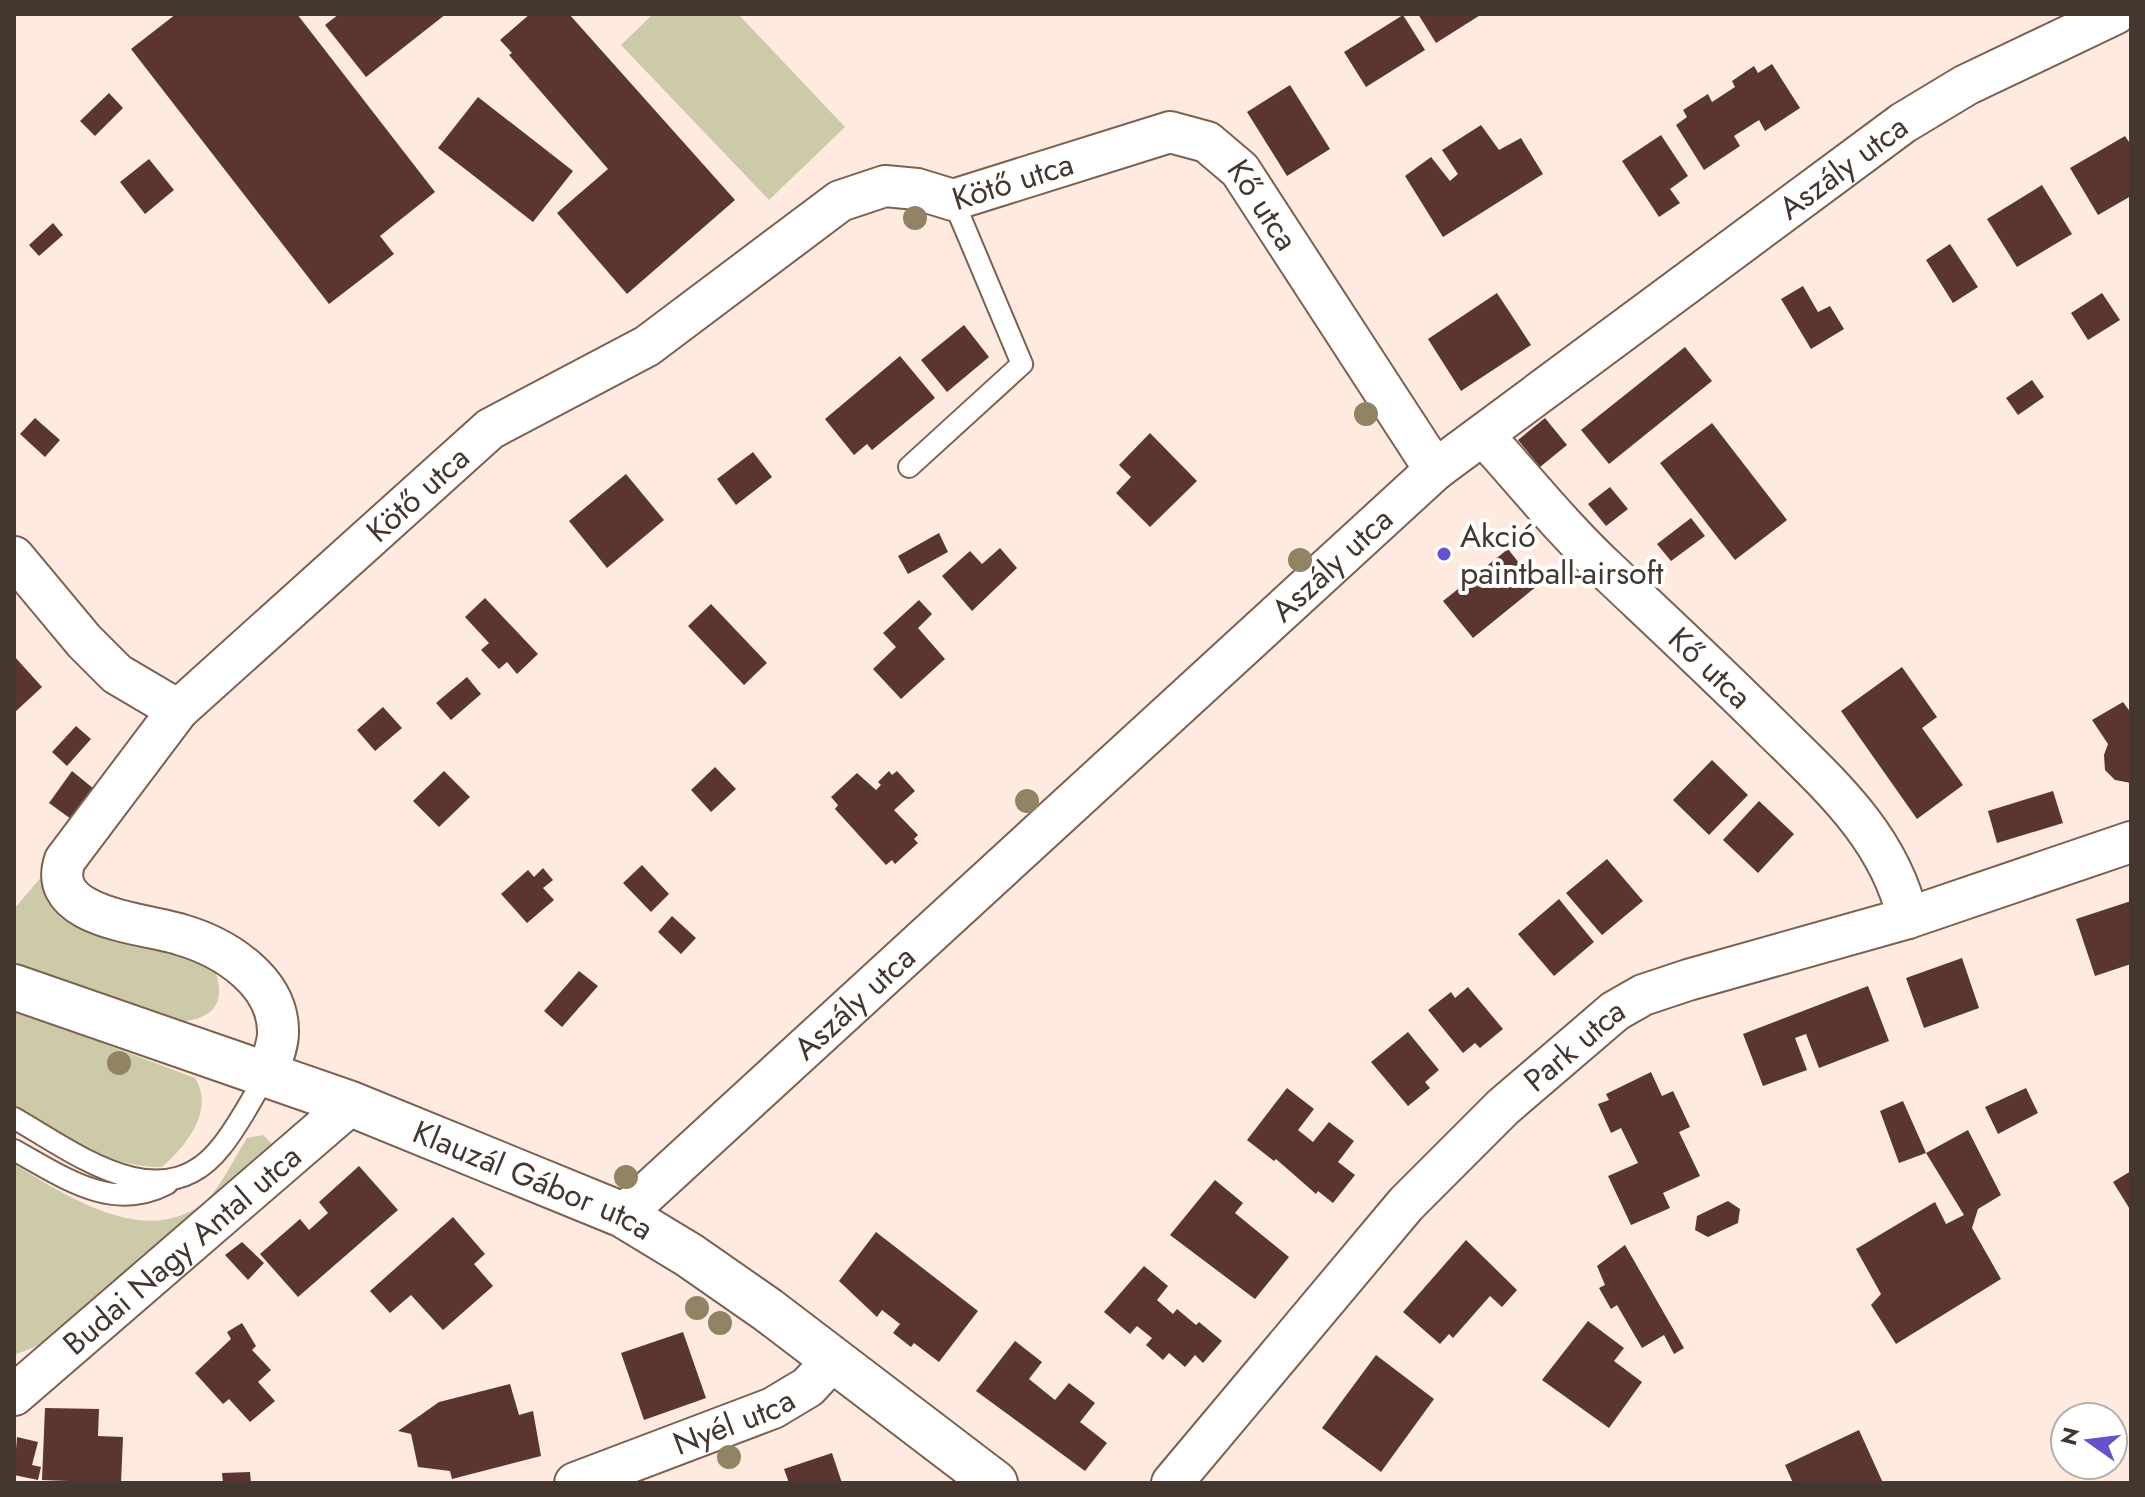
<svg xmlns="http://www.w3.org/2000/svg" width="2145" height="1497" font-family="Jost,sans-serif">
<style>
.green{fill:#cdcaa9}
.building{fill:#5b3631}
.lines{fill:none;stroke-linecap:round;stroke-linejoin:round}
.lane-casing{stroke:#7c6150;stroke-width:24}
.street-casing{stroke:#7c6150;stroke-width:44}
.secondary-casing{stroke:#7c6150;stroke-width:48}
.lane{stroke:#fff;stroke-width:20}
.street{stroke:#fff;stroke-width:40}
.secondary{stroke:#fff;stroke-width:44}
.tree{fill:#908464}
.poi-dot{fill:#6652cb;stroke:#fff;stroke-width:3}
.labels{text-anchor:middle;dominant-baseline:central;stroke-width:8;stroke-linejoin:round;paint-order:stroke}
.street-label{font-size:32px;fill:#443730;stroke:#fff}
.poi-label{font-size:32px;fill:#443730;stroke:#fff;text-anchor:start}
</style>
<rect width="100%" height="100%" fill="#feeadf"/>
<path class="green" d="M653,14H738L845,127L769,200L621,45Z
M43,875L209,957C231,1001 217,1022 169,1022L14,965V909Z
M14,1010L195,1078C215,1110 187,1145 162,1167C105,1168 62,1133 14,1105Z
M263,1135L275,1147L58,1338L14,1355V1164C65,1195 144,1248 202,1204C220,1190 234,1158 247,1138Z"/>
<path class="building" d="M176,14H297L435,192L380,236L394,254L329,304L131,49Z
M339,14H446L366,77L325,25Z
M530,14H569L735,200L627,294L557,213L608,169L509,55L512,53L500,40Z
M1418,14H1482L1436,43Z
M1403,15L1425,50L1366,87L1344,52Z
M1772,64L1800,108L1765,131L1759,120L1734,136L1740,146L1704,170L1676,125L1687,117L1683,110L1708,94L1712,102L1735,87L1732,81L1754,66L1758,73Z
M1290,85L1330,149L1287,176L1247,112Z
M109,93L123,108L95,136L80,121Z
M478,97L573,171L533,222L438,148Z
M1481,125L1499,150L1521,138L1543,174L1443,237L1405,176L1431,157L1450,181L1458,174L1442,150Z
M1661,135L1688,176L1670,189L1680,203L1659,217L1622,161Z
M2125,136L2131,145V196L2098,215L2070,168Z
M149,159L174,190L145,214L120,182Z
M2042,185L2072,234L2017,267L1987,219Z
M53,223L63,235L39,256L29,245Z
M1950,244L1978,287L1953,303L1926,260Z
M1803,286L1818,312L1830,306L1844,329L1811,349L1781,299Z
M1497,293L1531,345L1461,391L1428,339Z
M2102,293L2120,320L2088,340L2071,313Z
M964,325L989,357L947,392L921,360Z
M1685,347L1712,381L1609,464L1581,430Z
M900,356L935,398L872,450L867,444L854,455L825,419Z
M2032,380L2044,397L2018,415L2006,398Z
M35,418L60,440L45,457L20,434Z
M1545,418L1567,445L1540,467L1518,440Z
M1712,423L1787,520L1735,560L1660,463Z
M1150,433L1197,481L1150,527L1116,493L1131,477L1119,465Z
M753,452L772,477L736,505L717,479Z
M626,474L664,520L607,568L569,521Z
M1610,487L1628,509L1606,526L1588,504Z
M1691,518L1705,536L1671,561L1657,544Z
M939,533L948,552L908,574L898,556Z
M1000,548L1017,568L972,611L942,576L970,551L982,564Z
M1508,549L1537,586L1473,638L1443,601Z
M485,598L538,654L517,674L507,662L499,669L481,650L489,643L465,617Z
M919,600L932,614L918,628L945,659L901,699L873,669L896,647L883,633Z
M711,604L767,663L744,685L688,626Z
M14,656L42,687L14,713Z
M1902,667L1937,717L1922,728L1963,785L1917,819L1841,711Z
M467,677L481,694L451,720L436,703Z
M2123,702L2131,713V783L2115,780L2105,770L2104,755L2108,744L2092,720Z
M383,707L402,728L375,751L357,730Z
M76,726L91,739L67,766L52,752Z
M1712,760L1748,795L1709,835L1673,800Z
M715,767L736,789L711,812L691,790Z
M72,771L94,789L71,819L49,803Z
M444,771L470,797L439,827L413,801Z
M889,771L892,775L897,771L915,791L894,810L918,835L914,839L918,843L895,864L892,860L886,865L835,809L838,805L831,797L857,773L876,790L881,785L878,782Z
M2053,791L2063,823L1997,843L1988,811Z
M1759,801L1794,834L1758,873L1723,840Z
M1607,859L1643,901L1602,935L1566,893Z
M642,865L669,894L651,912L623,883Z
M543,868L553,880L543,888L554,900L527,923L501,894L528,870L534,877Z
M1559,899L1594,942L1554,976L1518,934Z
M2131,901V964L2095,976L2076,919Z
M672,916L696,938L681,954L658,932Z
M1962,958L1979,1008L1924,1028L1906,978Z
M579,971L598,986L562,1027L544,1011Z
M1868,986L1889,1041L1819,1068L1806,1034L1795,1038L1807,1070L1763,1086L1743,1034Z
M1468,987L1503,1029L1480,1048L1475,1043L1463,1053L1428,1010L1451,992L1455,998Z
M1408,1032L1439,1070L1425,1082L1430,1088L1408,1106L1371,1062Z
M1651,1072L1662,1096L1673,1091L1690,1127L1679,1132L1700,1176L1663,1193L1670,1208L1631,1225L1608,1176L1638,1163L1621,1128L1611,1133L1598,1104L1609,1100L1606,1094Z
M1287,1088L1314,1109L1298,1130L1313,1142L1329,1122L1354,1141L1338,1162L1355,1175L1333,1203L1318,1191L1316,1194L1276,1159L1274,1161L1247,1140Z
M2026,1088L2038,1113L1998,1134L1985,1107Z
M1903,1101L1926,1153L1899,1163L1880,1111Z
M1968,1130L2001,1195L1978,1209L1972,1228L2001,1279L1896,1344L1871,1305L1881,1294L1856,1249L1935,1202L1946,1224L1964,1215L1926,1153Z
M359,1166L398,1210L298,1297L260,1254L300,1219L309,1230L328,1213L319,1202Z
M2131,1171V1211L2113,1182Z
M1215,1180L1243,1203L1235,1213L1289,1257L1255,1299L1170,1235Z
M1728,1201L1740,1209L1738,1223L1708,1237L1695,1230L1697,1216Z
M453,1217L485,1254L474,1264L493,1286L443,1330L411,1295L390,1313L370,1291Z
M876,1232L978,1311L939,1362L914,1343L911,1347L893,1333L900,1324L882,1310L877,1317L839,1281Z
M1466,1240L1517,1290L1502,1307L1490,1296L1453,1338L1449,1334L1440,1344L1403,1312Z
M242,1242L264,1263L248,1280L225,1255Z
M1625,1245L1684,1348L1674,1354L1664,1335L1642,1348L1617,1305L1611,1309L1599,1288L1605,1285L1597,1266Z
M1144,1266L1168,1286L1157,1300L1173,1314L1177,1309L1196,1325L1199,1322L1222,1341L1203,1363L1195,1355L1185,1367L1169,1353L1163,1360L1146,1345L1152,1338L1137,1326L1130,1334L1104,1312Z
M1588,1321L1624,1348L1614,1361L1642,1382L1609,1428L1542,1380Z
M242,1323L256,1346L252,1350L271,1370L258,1382L275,1401L250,1422L229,1399L223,1404L195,1373L231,1339L227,1332Z
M683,1332L706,1398L644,1420L621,1353Z
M1015,1341L1042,1362L1029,1379L1055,1400L1069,1383L1095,1403L1080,1422L1107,1443L1085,1471L976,1391Z
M1376,1355L1434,1399L1381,1472L1322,1428Z
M510,1384L519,1415L533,1411L541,1456L452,1479L450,1471L418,1467L411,1434L398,1431L439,1402Z
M45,1408L99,1409L98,1436L123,1437L121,1483L42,1480Z
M1859,1430L1883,1483H1793L1785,1465Z
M17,1437L38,1442L32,1465L41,1467L38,1480L14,1475Z
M832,1453L842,1483H789L784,1469Z
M250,1472L251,1483H223L222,1473Z"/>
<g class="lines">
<defs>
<path id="lane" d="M909,467L1022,364L953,200
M14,1118C75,1153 162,1222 221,1147C239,1125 252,1098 267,1074
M14,1150C63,1177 112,1213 167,1184"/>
<g id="street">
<path id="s1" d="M1484,436C1524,480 1563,529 1607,570C1663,623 1719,675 1773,729C1831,786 1889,837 1908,918"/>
<path d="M14,557L84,641L117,674L178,710"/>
<path id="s2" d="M267,1074C271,1062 278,1046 278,1033C279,982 226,948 182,935C147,923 44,919 65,860L178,710L490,429L647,346L840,201L885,186L917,189L953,200L1170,132L1207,142L1240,170L1435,470"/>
<path id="s3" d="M623,1215L1435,470L1903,123L1966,85L2115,14"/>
<path id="s4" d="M14,1395L351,1104"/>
<path id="s5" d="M575,1483L773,1408L808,1387L834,1359"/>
<path id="s6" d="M1172,1483L1406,1204L1503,1107L1615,1011L1643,995L1688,980L1908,918L2131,842"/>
</g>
<g id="secondary">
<path id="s7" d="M14,987L351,1104L623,1215L689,1255L768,1310L995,1483"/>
</g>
</defs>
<use href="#lane" class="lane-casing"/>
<use href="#street" class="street-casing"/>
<use href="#secondary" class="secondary-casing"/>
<use href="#lane" class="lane"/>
<use href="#street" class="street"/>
<use href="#secondary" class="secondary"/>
</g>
<g class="tree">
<circle cx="915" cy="218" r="12"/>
<circle cx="1366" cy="414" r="12"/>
<circle cx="1300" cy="560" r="12"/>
<circle cx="1027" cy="801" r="12"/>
<circle cx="119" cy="1063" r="12"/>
<circle cx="626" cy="1177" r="12"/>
<circle cx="697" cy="1308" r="12"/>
<circle cx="720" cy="1323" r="12"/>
<circle cx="729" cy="1457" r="12"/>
</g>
<circle class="poi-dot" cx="1444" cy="554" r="8"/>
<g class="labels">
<g class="street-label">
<text stroke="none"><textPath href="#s3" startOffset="1610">Aszály utca</textPath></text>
<text stroke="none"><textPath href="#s2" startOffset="1554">Kötő utca</textPath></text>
<text stroke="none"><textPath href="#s2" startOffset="1842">Kő utca</textPath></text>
<text stroke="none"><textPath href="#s2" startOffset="858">Kötő utca</textPath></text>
<text stroke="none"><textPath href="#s3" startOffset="962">Aszály utca</textPath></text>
<text stroke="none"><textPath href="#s1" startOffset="324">Kő utca</textPath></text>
<text stroke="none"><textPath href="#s3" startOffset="314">Aszály utca</textPath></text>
<text stroke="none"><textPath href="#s6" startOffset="596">Park utca</textPath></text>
<text stroke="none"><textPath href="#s7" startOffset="554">Klauzál Gábor utca</textPath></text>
<text stroke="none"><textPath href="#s4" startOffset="222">Budai Nagy Antal utca</textPath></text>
<text stroke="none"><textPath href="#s5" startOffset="170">Nyél utca</textPath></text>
</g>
<g class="poi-label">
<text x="1460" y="536">Akció<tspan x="1460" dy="37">paintball-airsoft</tspan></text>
</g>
</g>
<rect width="2145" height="1497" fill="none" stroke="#443730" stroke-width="32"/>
<g transform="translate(2089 1441) rotate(284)"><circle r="38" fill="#ffffff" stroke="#b4afac" stroke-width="2"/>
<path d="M0-6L14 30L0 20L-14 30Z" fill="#6652cb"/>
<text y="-12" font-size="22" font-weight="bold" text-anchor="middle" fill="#443730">N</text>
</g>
</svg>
